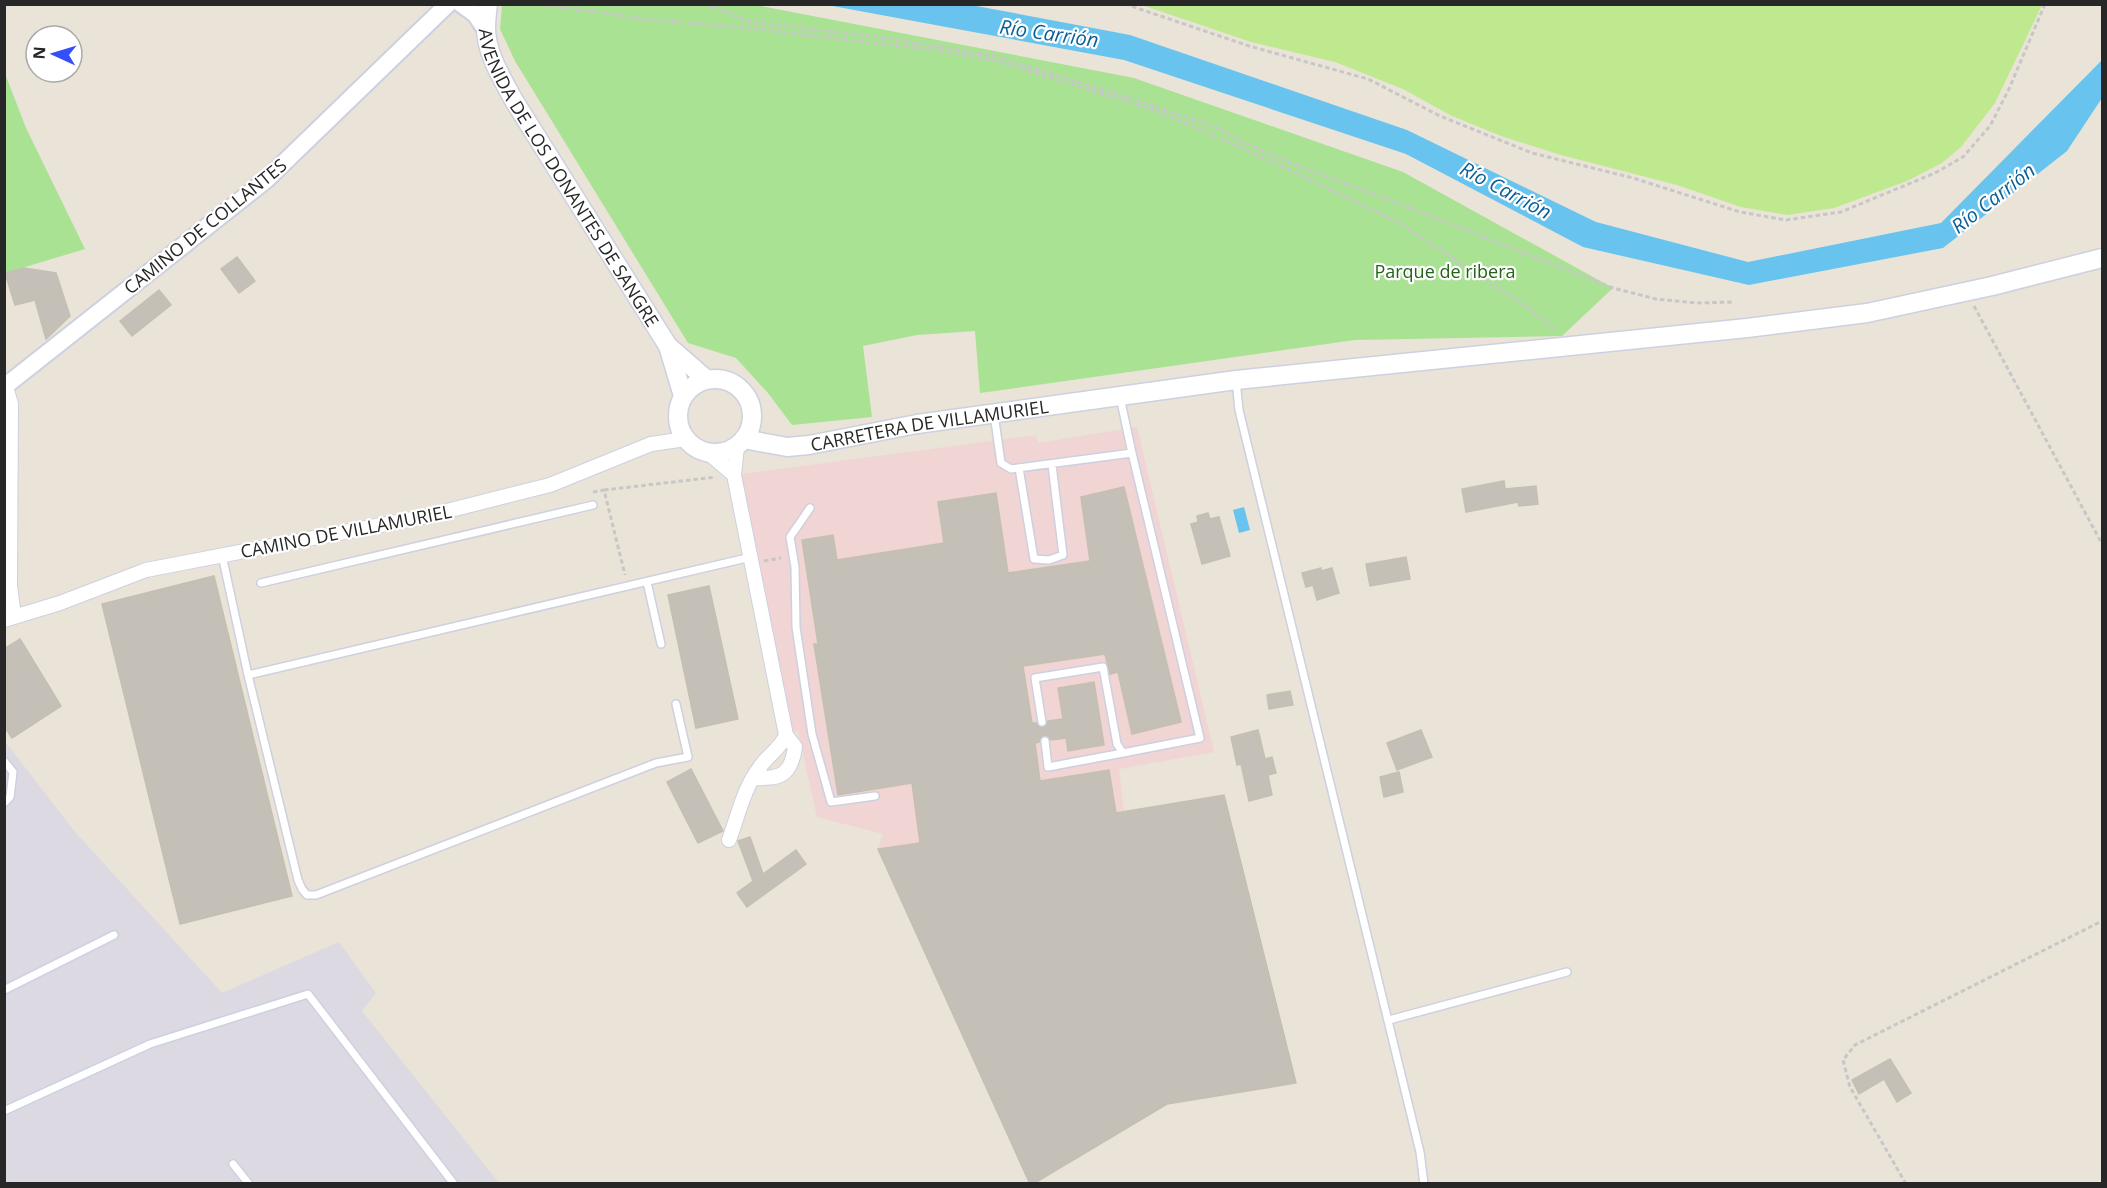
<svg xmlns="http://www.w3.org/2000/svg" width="2107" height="1188" font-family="'Open Sans',sans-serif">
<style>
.industrial{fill:#dcd9e2}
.medical{fill:#f1d4d4}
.green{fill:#a9e293}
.pitch{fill:#bee98e}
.water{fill:#68c4ee}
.building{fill:#c5c0b7;stroke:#c5bfb2;stroke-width:1.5}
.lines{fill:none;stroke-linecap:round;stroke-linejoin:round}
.service-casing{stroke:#cdd0e0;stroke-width:10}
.minor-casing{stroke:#cdd0e0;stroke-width:16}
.tertiary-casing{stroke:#cdd0e0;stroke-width:20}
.secondary-casing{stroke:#cdd0e0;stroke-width:21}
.path{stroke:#c7c7c7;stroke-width:3;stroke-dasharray:4.5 3;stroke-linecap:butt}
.service{stroke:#fff;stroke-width:7}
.minor{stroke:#fff;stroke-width:14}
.tertiary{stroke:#fff;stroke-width:16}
.secondary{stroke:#fff;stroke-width:18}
.labels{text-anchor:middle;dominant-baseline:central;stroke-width:4.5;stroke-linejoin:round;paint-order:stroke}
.street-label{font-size:18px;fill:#272727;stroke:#fff}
.park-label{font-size:18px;fill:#246218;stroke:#fff}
.water-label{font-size:20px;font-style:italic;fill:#0c5f95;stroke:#fff}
</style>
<rect width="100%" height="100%" fill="#eae3d7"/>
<path class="industrial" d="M4,740L75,832L222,993L339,942L376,993L362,1011L499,1183H5Z"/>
<path class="medical" d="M1137,427L1214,752L1119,769L1124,812L878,849L883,834L817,817L798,731L786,735L734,475L1036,435L1038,443Z"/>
<path class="green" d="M502,5H756L1134,78L1403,172L1613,288L1562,336L1355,340L980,393L975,331L917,335L863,346L872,417L792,425L768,393L736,358L688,343L515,61L500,29Z
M4,71L26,128L85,249L5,273Z"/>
<path class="pitch" d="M1142,5L2042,4V5L1995,103L1961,147L1942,163L1907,181L1834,208L1787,215L1741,207L1677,185L1561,155L1501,136L1450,115L1403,89L1335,62L1251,42Z"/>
<path class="water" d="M827,5H971L1130,35L1407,130L1596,222L1748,262L1941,223L2102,60V98L2067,151L1943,248L1749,285L1583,247L1406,154L1124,60Z
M1244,507L1250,530L1239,533L1233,510Z"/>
<path class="building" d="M237,257L255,281L239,293L221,269Z
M24,268L56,273L70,316L46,339L35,300L15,305L5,273Z
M159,290L171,305L132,336L120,321Z
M1504,481L1505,489L1536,486L1538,504L1519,506L1518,502L1466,512L1462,489Z
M1124,487L1181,722L1132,734L1118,672L1110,674L1105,654L1023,666L1032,723H1036L1041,727L1046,726L1048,721L1063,719L1058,688L1094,682L1104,745L1068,751L1066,738L1051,740L1048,736H1042L1039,742L1035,743L1040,781L1109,770L1116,813L1224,795L1296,1083L1167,1104L1033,1184H1030L878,849L920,843L912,783L838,795L814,644H818L802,540L833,535L837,560L944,543L938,502L996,493L1008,573L1090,561L1081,497Z
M1208,513L1210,519L1219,517L1230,556L1202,564L1191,524L1198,522L1197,516Z
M1406,557L1410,579L1370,586L1366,564Z
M1321,568V571L1332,568L1339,593L1317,600L1313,585L1306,587L1302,573Z
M214,576L292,896L180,924L102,604Z
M709,586L738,719L696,728L668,595Z
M20,639L61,706L12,738L4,726V649Z
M1290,691L1293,705L1269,709L1267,695Z
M1258,730L1265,759L1272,757L1276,773L1268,775L1272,795L1249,801L1241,764L1237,765L1231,737Z
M1421,730L1432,757L1397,770L1387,743Z
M691,769L723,831L698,843L667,782Z
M1399,772L1403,792L1384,797L1380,777Z
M750,837L763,874L796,850L806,864L747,907L737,893L753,881L738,841Z
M1890,1059L1911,1093L1897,1102L1884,1079L1859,1094L1852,1080Z"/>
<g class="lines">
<defs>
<path id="service" d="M1236,380L1239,410L1420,1152L1424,1184
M1120,397L1132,453L1200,738L1123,753
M994,414L1001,463L1011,469L1132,453
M1019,468L1034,559L1049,560L1063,555L1052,465
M810,508L790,537L795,567L796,627L812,734L831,802L875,796
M222,555L248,675L298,880L302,889L307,895H316L656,763L688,757L676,704
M647,582L661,644
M261,583L593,505
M248,675L751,557
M1042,722L1035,678L1103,667L1117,744L1123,753L1048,767L1045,741
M4,761L13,772L10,797L4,803
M4,990L114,935
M1389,1020L1567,972
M4,1111L150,1044L308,994L454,1184
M233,1164L249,1184"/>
<path id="minor" d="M6,387L11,404L10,585L14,617
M707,452L734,475
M4,620L60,603L146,570L423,517L550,485L651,444L686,439
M753,778C780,779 791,776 795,747L786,735
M729,840C738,816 744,787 760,767C768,755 781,748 786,735L734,475L737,446"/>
<path id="tertiary" d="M461,4L475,14L486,30
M4,387L266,180L448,4"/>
<g id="secondary">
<path id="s1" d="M488,4C487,12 486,20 486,28C486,53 502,78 513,99L668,346L683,396"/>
<path d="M668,346L706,379"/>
<circle cx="715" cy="416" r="37"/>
<path id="s2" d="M744,439L787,447L809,445L917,424L1236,380L1747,328L1867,313L1992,286L2102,258"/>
</g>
</defs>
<use href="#service" class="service-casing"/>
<use href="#minor" class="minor-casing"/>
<use href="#tertiary" class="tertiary-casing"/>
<use href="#secondary" class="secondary-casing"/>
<path class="path" d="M538,4L645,19L747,28L926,49L997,61L1157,111L1269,160L1396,221L1530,309L1556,331
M705,4L750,22L879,37L994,56L1139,101L1218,128L1243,142L1296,165L1405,206L1613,288L1656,299L1696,303L1733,302
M1125,4L1249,46L1368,79L1440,116L1532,153L1633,178L1740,212L1786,220L1841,212L1935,173L1963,157L1990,126L2009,89L2045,4
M1974,306L2102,544
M604,490L716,477
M593,492L604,490L625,575
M764,561L781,558
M1906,1184L1850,1087L1843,1060L1855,1045L2102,921"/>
<use href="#service" class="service"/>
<use href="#minor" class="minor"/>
<use href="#tertiary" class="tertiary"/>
<use href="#secondary" class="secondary"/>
</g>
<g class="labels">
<g class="street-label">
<text stroke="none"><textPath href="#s1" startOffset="196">AVENIDA DE LOS DONANTES DE SANGRE</textPath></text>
<text transform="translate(205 226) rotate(-39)">CAMINO DE COLLANTES</text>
<text stroke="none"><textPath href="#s2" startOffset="188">CARRETERA DE VILLAMURIEL</textPath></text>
<text transform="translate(346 531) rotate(-11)">CAMINO DE VILLAMURIEL</text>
</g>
<g class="park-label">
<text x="1445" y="271">Parque de ribera</text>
</g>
<g class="water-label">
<text transform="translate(1049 33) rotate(8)">Río Carrión</text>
<text transform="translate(1506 190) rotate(28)">Río Carrión</text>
<text transform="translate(1993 198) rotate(-38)">Río Carrión</text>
</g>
</g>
<rect width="2107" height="1188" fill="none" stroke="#272727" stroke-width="12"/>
<g transform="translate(54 54) rotate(274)"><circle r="28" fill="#ffffff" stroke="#a9a9a9" stroke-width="1.5"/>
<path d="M0-4.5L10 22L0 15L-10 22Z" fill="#344ffa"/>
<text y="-9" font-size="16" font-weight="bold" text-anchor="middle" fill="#272727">N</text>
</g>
</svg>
